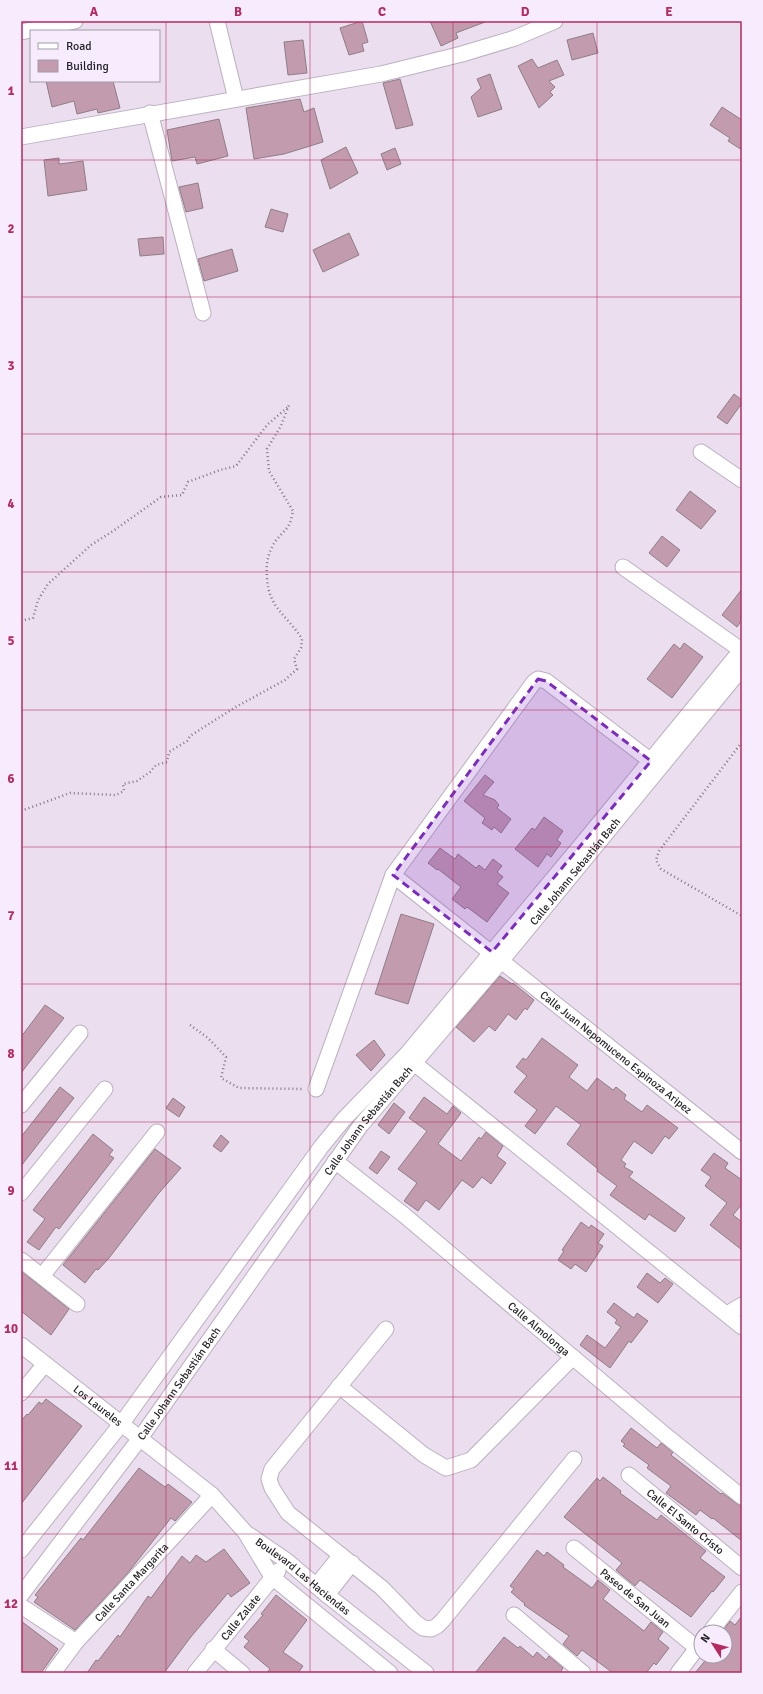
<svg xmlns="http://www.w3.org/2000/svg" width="763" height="1694" font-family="Signika,sans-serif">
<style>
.building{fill:#c29baf;stroke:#8f7d86}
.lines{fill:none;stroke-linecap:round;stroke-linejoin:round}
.minor-casing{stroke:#bbb0c0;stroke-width:17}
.path{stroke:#827b86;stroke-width:2.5;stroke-dasharray:1 3;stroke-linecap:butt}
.minor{stroke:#fff;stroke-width:15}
.marked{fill:#7b2cbf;fill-opacity:0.2;stroke:#7b2cbf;stroke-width:3;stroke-dasharray:8 5;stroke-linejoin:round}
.grid{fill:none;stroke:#b62a60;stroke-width:1;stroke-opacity:0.55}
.labels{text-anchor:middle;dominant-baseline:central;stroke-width:4;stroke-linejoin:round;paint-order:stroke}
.street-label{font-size:11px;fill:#262228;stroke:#f7ecfd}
.neatline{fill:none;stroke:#b62a60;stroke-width:1.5}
.grid-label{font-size:13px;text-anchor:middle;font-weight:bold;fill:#b62a60}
</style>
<rect width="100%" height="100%" fill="#eadeef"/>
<path class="building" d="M362,21L368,42L362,44L364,51L349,55L340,28Z
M430,21H484L485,22L456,33L458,38L441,46Z
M593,33L598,53L572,60L567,40Z
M303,40L307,73L288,75L284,42Z
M532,59L538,68L557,60L564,75L549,81L555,87L550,92L553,95L539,108L518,66Z
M490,74L502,109L478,117L471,97L481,88L477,79Z
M400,79L413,125L396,129L383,83Z
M46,81H113L120,108L98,113L97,109L77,114L74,101L52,107Z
M300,99L304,112L314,108L323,142L284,154L254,159L246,108Z
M722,107L742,120V150L728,141L730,138L710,125Z
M219,119L228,156L197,164L195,157L172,161L167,130Z
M346,147L358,173L330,189L321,160Z
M395,148L401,164L387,170L381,154Z
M59,158V164L83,161L87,190L48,196L44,160Z
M198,183L203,208L186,212L179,187Z
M271,209L288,214L283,232L265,227Z
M349,233L359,255L323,272L313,250Z
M163,237L164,254L140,256L138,239Z
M232,249L238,271L204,281L198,259Z
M734,394L742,400V403L727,424L717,417Z
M690,491L716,511L701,529L676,510Z
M662,536L680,550L667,567L649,553Z
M742,589V620L737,627L722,615Z
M684,643L703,657L672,698L647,679L674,644L680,649Z
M485,775L494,782L483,795L495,800L499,805L497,808L511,819L501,833L494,827L492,830L482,823L485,818L464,801Z
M544,817L563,831L557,840L561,843L551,857L547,854L538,867L515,849L532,828L535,830Z
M440,848L455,859L458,854L476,868L479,865L485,870L493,859L502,866L497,872L503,877L497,884L509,893L487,922L467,907L465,909L452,899L461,887L438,869L437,870L428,863Z
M401,914L434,924L408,1004L375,994Z
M500,976L512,984L513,983L534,1000L527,1010L525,1008L516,1020L508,1014L495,1031L489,1026L474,1042L456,1027Z
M45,1005L64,1018L21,1073V1037Z
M542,1038L578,1065L569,1077L587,1091L597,1078L613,1090L616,1087L626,1095L624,1099L642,1112L647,1105L678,1128L669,1139L665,1136L652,1154L634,1141L621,1160L626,1164L624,1167L633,1172L629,1177L685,1218L675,1232L649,1214L645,1220L610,1195L617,1186L597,1171L598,1169L567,1144L581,1125L556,1106L535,1134L525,1126L537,1110L514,1092L527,1076L516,1067L523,1058L526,1060Z
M374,1040L385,1055L371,1071L356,1055Z
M60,1087L74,1098L21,1166V1137Z
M424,1097L447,1114L453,1106L461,1113L438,1144L461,1161L479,1137L481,1139L486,1132L503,1146L497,1156L506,1163L491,1184L482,1177L473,1188L462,1180L439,1210L426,1200L418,1211L404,1201L417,1183L398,1169L427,1131L409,1118Z
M173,1098L185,1107L179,1117L166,1108Z
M394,1103L405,1112L389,1134L378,1125Z
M93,1134L113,1150L109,1155L114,1158L59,1229L56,1227L39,1250L27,1242L45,1219L33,1210Z
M221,1135L229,1142L221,1152L213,1146Z
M155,1149L181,1168L159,1193L109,1258L98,1270L96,1269L85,1283L63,1265Z
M381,1151L390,1157L377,1174L369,1168Z
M714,1153L728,1163L725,1168L742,1180V1204L733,1215L742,1222V1250L710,1225L727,1203L705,1186L711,1177L701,1170Z
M581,1222L589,1228L591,1225L604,1234L598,1243L603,1246L586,1272L575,1264L571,1269L558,1260L564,1251L562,1250Z
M21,1271L69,1309L51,1335L21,1311Z
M647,1273L660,1283L665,1278L673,1284L658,1303L637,1287Z
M614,1303L634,1318L637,1313L648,1321L631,1343L629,1341L610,1368L580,1345L587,1335L605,1348L621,1327L615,1323L617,1320L607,1312Z
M46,1399L82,1426L21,1504V1421L27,1414L28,1415L39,1402L42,1404Z
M631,1428L657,1448L661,1443L673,1452L671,1455L721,1494L722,1493L742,1507V1541L713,1518L712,1519L700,1510L696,1515L666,1493L671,1486L647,1468L649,1465L623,1446L625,1444L621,1441Z
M139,1468L165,1487L168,1484L192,1502L175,1521L171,1518L127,1574L75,1630L34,1602L38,1597L35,1595L81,1538L83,1540Z
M603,1477L621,1491L620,1493L657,1520L661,1515L706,1551L700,1558L725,1577L713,1592L712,1591L691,1617L640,1580L635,1586L616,1570L622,1563L564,1517L597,1478L600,1481Z
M224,1549L250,1583L231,1597L228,1593L190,1638L164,1673H87L96,1660L98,1661L118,1635L120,1637L148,1596L151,1598L182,1556L190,1563L196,1555L206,1562Z
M537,1550L544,1556L547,1552L564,1565L563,1567L592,1588L598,1580L610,1590L603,1599L644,1631L651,1622L663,1632L658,1639L669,1648L656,1665L654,1663L646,1673H613L582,1650L577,1656L563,1644L569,1636L524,1605L525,1604L511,1592L514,1589L510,1586Z
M276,1595L307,1620L283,1652L303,1666L298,1673H267L270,1669L244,1647L249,1641L244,1637L263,1615L261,1614Z
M742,1616V1673H695L709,1656H725V1632H722L730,1621L735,1625Z
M21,1621L58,1649L41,1673H21Z
M504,1637L518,1648L520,1646L533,1657L537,1652L546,1660L549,1656L563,1668L560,1673H475Z"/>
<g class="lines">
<defs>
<g id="minor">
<path d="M217,21L236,99"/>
<path d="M21,32L75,21"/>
<path d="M150,113L203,313"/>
<path d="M21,137L381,74L462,54L515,38L555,21"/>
<path d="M701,452L742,480"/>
<path d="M623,567L741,650"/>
<path id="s1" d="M393,875L742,1152"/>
<path d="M414,1063L742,1327"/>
<path d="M316,1089L393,875L534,682L538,679L546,681L651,761"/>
<path d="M21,1105L80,1033"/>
<path id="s2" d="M335,1161L404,1215L664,1434L742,1497"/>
<path d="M21,1193L105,1089"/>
<path d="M21,1260L77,1304"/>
<path d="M42,1276L157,1132"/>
<path d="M727,1314L742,1305"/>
<path d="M386,1329L272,1469L269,1479L272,1488L288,1513L382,1588L415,1622L423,1628L431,1629L437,1626L443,1620L574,1459"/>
<path id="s3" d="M21,1345L212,1495L245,1532L272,1577L390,1673"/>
<path d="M339,1386L424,1455L446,1468L471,1460L573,1357"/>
<path d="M21,1393L45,1364"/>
<path id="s4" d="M629,1475L742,1568"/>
<path id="s5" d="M249,1535L287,1561L327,1595L426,1673"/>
<path id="s6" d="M574,1548L697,1648"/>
<path d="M21,1550L122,1423L321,1147L344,1119L406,1055L582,844L742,649"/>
<path d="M316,1586L341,1555"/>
<path id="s7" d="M21,1595L141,1437L361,1125L497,966L742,668"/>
<path d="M327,1595L352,1563"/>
<path d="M21,1606L76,1642"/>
<path d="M514,1615L583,1673"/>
<path d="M710,1632L742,1592"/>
<path d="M213,1649L242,1673"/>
<path id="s8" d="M53,1673L76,1642L212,1495"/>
<path id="s9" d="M195,1673L278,1571"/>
<path d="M678,1673L701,1643"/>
</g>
</defs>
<use href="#minor" class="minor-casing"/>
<path class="path" d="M21,621L33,618L38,600L48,584L91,545L113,531L161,497L182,495L188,482L220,470L236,466L267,425L289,406
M742,742L659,851L656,860L661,869L742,916
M21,811L70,793L116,795L124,791L123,784L137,781L150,772L156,765L167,762L169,752L187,741L190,736L234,708L285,680L297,669L294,659L301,648L302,639C288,616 268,608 267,577C266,566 267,557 272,547C276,538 284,533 289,525C291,522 292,515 293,511L269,471L267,449L281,426L289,405
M190,1025L208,1038L226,1057L221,1078L239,1088L304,1089"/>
<use href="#minor" class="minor"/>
</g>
<path class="marked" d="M538,679L546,681L651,761L492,952L393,875Z"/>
<path class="grid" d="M166,21V1673M310,21V1673M453,21V1673M597,21V1673M21,160H742M21,297H742M21,434H742M21,572H742M21,710H742M21,847H742M21,984H742M21,1122H742M21,1260H742M21,1397H742M21,1534H742"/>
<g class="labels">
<g class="street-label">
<text stroke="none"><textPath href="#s7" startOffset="912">Calle Johann Sebastián Bach</textPath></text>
<text stroke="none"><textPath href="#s1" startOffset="285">Calle Juan Nepomuceno Espinoza Aripez</textPath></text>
<text stroke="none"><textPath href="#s7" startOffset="588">Calle Johann Sebastián Bach</textPath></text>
<text stroke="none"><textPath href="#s2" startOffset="264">Calle Almolonga</textPath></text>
<text stroke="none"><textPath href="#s7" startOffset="264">Calle Johann Sebastián Bach</textPath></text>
<text stroke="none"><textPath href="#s3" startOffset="98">Los Laureles</textPath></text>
<text stroke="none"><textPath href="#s4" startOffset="73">Calle El Santo Cristo</textPath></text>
<text stroke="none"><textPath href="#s5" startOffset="68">Boulevard Las Haciendas</textPath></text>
<text stroke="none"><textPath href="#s8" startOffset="120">Calle Santa Margarita</textPath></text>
<text stroke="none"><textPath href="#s6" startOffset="79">Paseo de San Juan</textPath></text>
<text stroke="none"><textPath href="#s9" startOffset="72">Calle Zalate</textPath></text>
</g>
</g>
<rect width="763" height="1694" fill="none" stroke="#f7ecfd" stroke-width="44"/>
<rect x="30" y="30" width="130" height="52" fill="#f7ecfd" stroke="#a39ba8"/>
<rect x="38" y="43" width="20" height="6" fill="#ffffff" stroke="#a39ba8"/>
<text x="66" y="50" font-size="12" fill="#262228">Road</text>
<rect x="38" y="60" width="20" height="12" fill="#c29baf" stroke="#a39ba8"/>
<text x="66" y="70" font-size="12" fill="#262228">Building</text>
<g transform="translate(713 1644) rotate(306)"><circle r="19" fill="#f7ecfd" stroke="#a39ba8"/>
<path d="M0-3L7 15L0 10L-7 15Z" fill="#b62a60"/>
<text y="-6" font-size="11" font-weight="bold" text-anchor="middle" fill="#262228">N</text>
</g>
<rect x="22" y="22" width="719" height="1650" class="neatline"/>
<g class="grid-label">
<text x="94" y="16">A</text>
<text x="238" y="16">B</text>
<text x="382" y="16">C</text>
<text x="525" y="16">D</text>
<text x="669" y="16">E</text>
<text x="11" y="95">1</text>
<text x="11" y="233">2</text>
<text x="11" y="370">3</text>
<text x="11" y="508">4</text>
<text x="11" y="645">5</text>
<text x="11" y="783">6</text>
<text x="11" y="920">7</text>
<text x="11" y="1058">8</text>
<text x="11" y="1195">9</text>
<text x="11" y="1333">10</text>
<text x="11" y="1470">11</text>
<text x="11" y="1608">12</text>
</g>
</svg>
